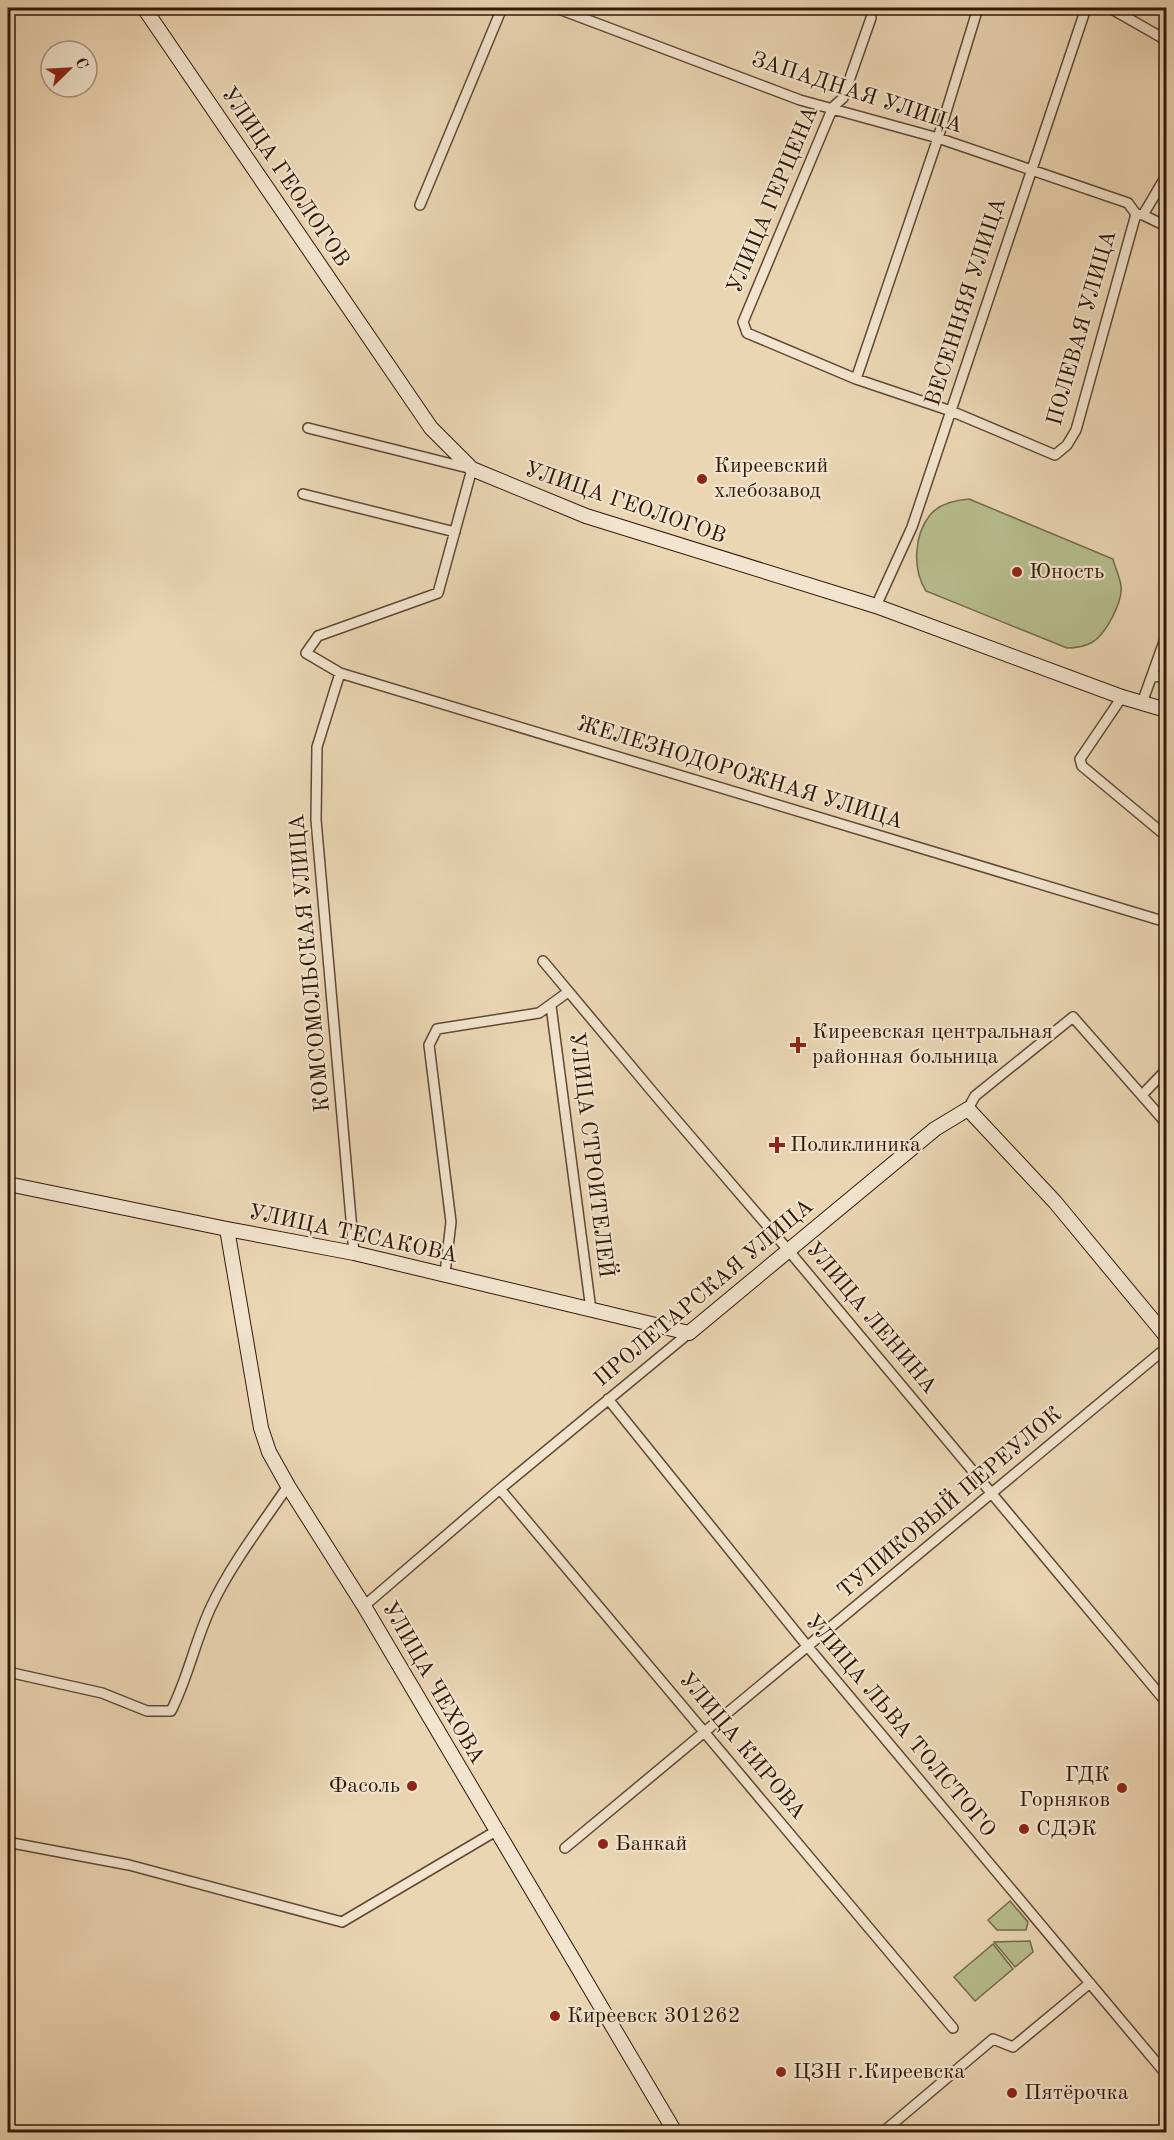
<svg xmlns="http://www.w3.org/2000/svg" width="1174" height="2140" font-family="'Old Standard TT',serif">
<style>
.grass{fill:#b7be8e;stroke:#746b4b;stroke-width:1.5}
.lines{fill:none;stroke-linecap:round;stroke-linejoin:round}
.minor-casing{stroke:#604833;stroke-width:12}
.secondary-casing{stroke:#311808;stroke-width:16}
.minor{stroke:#f2e4ce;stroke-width:9}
.secondary{stroke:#f2e4ce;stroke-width:14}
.poi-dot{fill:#8f2418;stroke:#f2e4ce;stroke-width:2}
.labels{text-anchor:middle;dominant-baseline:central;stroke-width:4.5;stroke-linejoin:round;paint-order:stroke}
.street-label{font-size:22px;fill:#311808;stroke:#f2e4ce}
.poi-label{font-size:22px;fill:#311808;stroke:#f2e4ce;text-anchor:start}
</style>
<rect width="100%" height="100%" fill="#ebd6b4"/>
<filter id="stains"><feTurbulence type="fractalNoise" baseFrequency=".00333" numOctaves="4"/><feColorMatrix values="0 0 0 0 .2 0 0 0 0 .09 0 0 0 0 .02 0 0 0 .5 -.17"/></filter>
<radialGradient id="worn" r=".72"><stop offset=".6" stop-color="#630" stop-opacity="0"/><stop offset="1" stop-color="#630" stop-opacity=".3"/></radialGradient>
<path class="grass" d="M969,499L1113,559C1115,568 1120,577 1121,586C1123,602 1105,636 1091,643C1083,647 1076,648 1067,648L926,591C912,569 914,535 930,515C939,504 956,500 969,499Z
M1010,1901L1028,1922L1026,1930H997L988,1920Z
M1030,1941L1033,1952L1015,1967L994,1942Z
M993,1944L1013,1969L975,2001L954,1977Z"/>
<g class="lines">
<defs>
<path id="minor" d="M556,8L800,100L938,138L1128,203L1136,214L1143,215L1166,226
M1110,8L1166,40
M871,18L843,98L833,107L743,322L747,333L856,379L951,411L1055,455L1067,445L1076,430L1136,214
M420,205L502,8
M1143,215L1166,176
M856,379L938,138L978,8
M308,428L472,469L438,593L318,636L306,653L340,673L1166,922
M303,494L455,532
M876,606L912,527L1086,8
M340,673L317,747L316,820L354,1253
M1152,677L1166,676
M1122,697L1080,759L1082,766L1166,836
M1142,703L1166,636
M543,961L661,1102L789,1251L1166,1702
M551,1006L591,1310
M1143,1094L1166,1070
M968,1109L975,1096L1073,1017L1166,1123
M445,1273L451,1222L429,1045L437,1029L539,1013L568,992
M608,1399L808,1647L1166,2074
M500,1489L953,2028
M364,1606L500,1489L689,1333
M8,1672L102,1693L147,1711H171C188,1678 195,1641 211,1607C230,1566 262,1524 288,1486
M12,1843L129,1865L342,1922L496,1831
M565,1848L1166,1348
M883,2132L993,2039L1013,2047L1090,1983"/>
<path id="secondary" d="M144,8L431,428L472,469L586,516L876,606L1122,697L1166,710
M8,1184L227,1229L354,1253L689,1333L935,1129L968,1109L1055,1202L1166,1336
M227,1229L261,1428L269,1452L288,1486L364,1606L675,2132"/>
</defs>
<use href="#minor" class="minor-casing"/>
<use href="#secondary" class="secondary-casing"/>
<use href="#minor" class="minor"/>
<use href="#secondary" class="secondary"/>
</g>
<g class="poi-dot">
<circle cx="702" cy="479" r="6"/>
<circle cx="1017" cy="572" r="6"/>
<path d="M795 1036h6v6h6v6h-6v6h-6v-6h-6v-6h6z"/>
<path d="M774 1136h6v6h6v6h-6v6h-6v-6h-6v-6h6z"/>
<circle cx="412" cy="1786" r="6"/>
<circle cx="1122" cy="1788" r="6"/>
<circle cx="1024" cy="1829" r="6"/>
<circle cx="603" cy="1844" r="6"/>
<circle cx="555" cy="2016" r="6"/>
<circle cx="781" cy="2072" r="6"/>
<circle cx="1012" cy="2093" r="6"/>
</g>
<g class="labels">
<g class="street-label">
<text transform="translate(857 93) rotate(18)">ЗАПАДНАЯ УЛИЦА</text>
<text transform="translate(285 177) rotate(56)">УЛИЦА ГЕОЛОГОВ</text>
<text transform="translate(773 200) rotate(-67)">УЛИЦА ГЕРЦЕНА</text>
<text transform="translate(966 302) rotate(-72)">ВЕСЕННЯЯ УЛИЦА</text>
<text transform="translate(1082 328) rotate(-74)">ПОЛЕВАЯ УЛИЦА</text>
<text transform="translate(625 503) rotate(19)">УЛИЦА ГЕОЛОГОВ</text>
<text transform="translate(740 773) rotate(17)">ЖЕЛЕЗНОДОРОЖНАЯ УЛИЦА</text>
<text transform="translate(310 963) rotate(-95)">КОМСОМОЛЬСКАЯ УЛИЦА</text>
<text transform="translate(591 1155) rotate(83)">УЛИЦА СТРОИТЕЛЕЙ</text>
<text transform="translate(353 1234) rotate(12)">УЛИЦА ТЕСАКОВА</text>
<text transform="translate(704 1293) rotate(-40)">ПРОЛЕТАРСКАЯ УЛИЦА</text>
<text transform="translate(871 1318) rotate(50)">УЛИЦА ЛЕНИНА</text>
<text transform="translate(950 1503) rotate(-40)">ТУПИКОВЫЙ ПЕРЕУЛОК</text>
<text transform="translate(433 1683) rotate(60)">УЛИЦА ЧЕХОВА</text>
<text transform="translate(900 1726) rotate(50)">УЛИЦА ЛЬВА ТОЛСТОГО</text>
<text transform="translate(742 1746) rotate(50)">УЛИЦА КИРОВА</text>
</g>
<g class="poi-label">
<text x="714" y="466">Киреевский<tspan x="714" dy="25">хлебозавод</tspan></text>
<text x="1029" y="572">Юность</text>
<text x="812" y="1032">Киреевская центральная<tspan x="812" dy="25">районная больница</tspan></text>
<text x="790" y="1145">Поликлиника</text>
<text x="1110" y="1775" text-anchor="end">ГДК<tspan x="1110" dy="25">Горняков</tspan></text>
<text x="400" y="1786" text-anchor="end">Фасоль</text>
<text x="1036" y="1829">СДЭК</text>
<text x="615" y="1844">Банкай</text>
<text x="567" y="2016">Киреевск 301262</text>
<text x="793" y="2072">ЦЗН г.Киреевска</text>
<text x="1024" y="2093">Пятёрочка</text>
</g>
</g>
<rect width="1174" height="2140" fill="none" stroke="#ebd6b4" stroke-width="30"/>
<rect x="9" y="9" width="1156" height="2122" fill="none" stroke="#311808" stroke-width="3"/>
<rect x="15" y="15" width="1144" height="2110" fill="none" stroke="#311808" stroke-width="1.5"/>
<g transform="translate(69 69) rotate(66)"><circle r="28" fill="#f2e4ce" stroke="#a5927f" stroke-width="1.5"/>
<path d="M0-4.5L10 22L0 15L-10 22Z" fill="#8f2418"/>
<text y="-9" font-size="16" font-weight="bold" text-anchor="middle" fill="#311808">С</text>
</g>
<rect width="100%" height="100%" filter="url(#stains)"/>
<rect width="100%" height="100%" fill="url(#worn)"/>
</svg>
